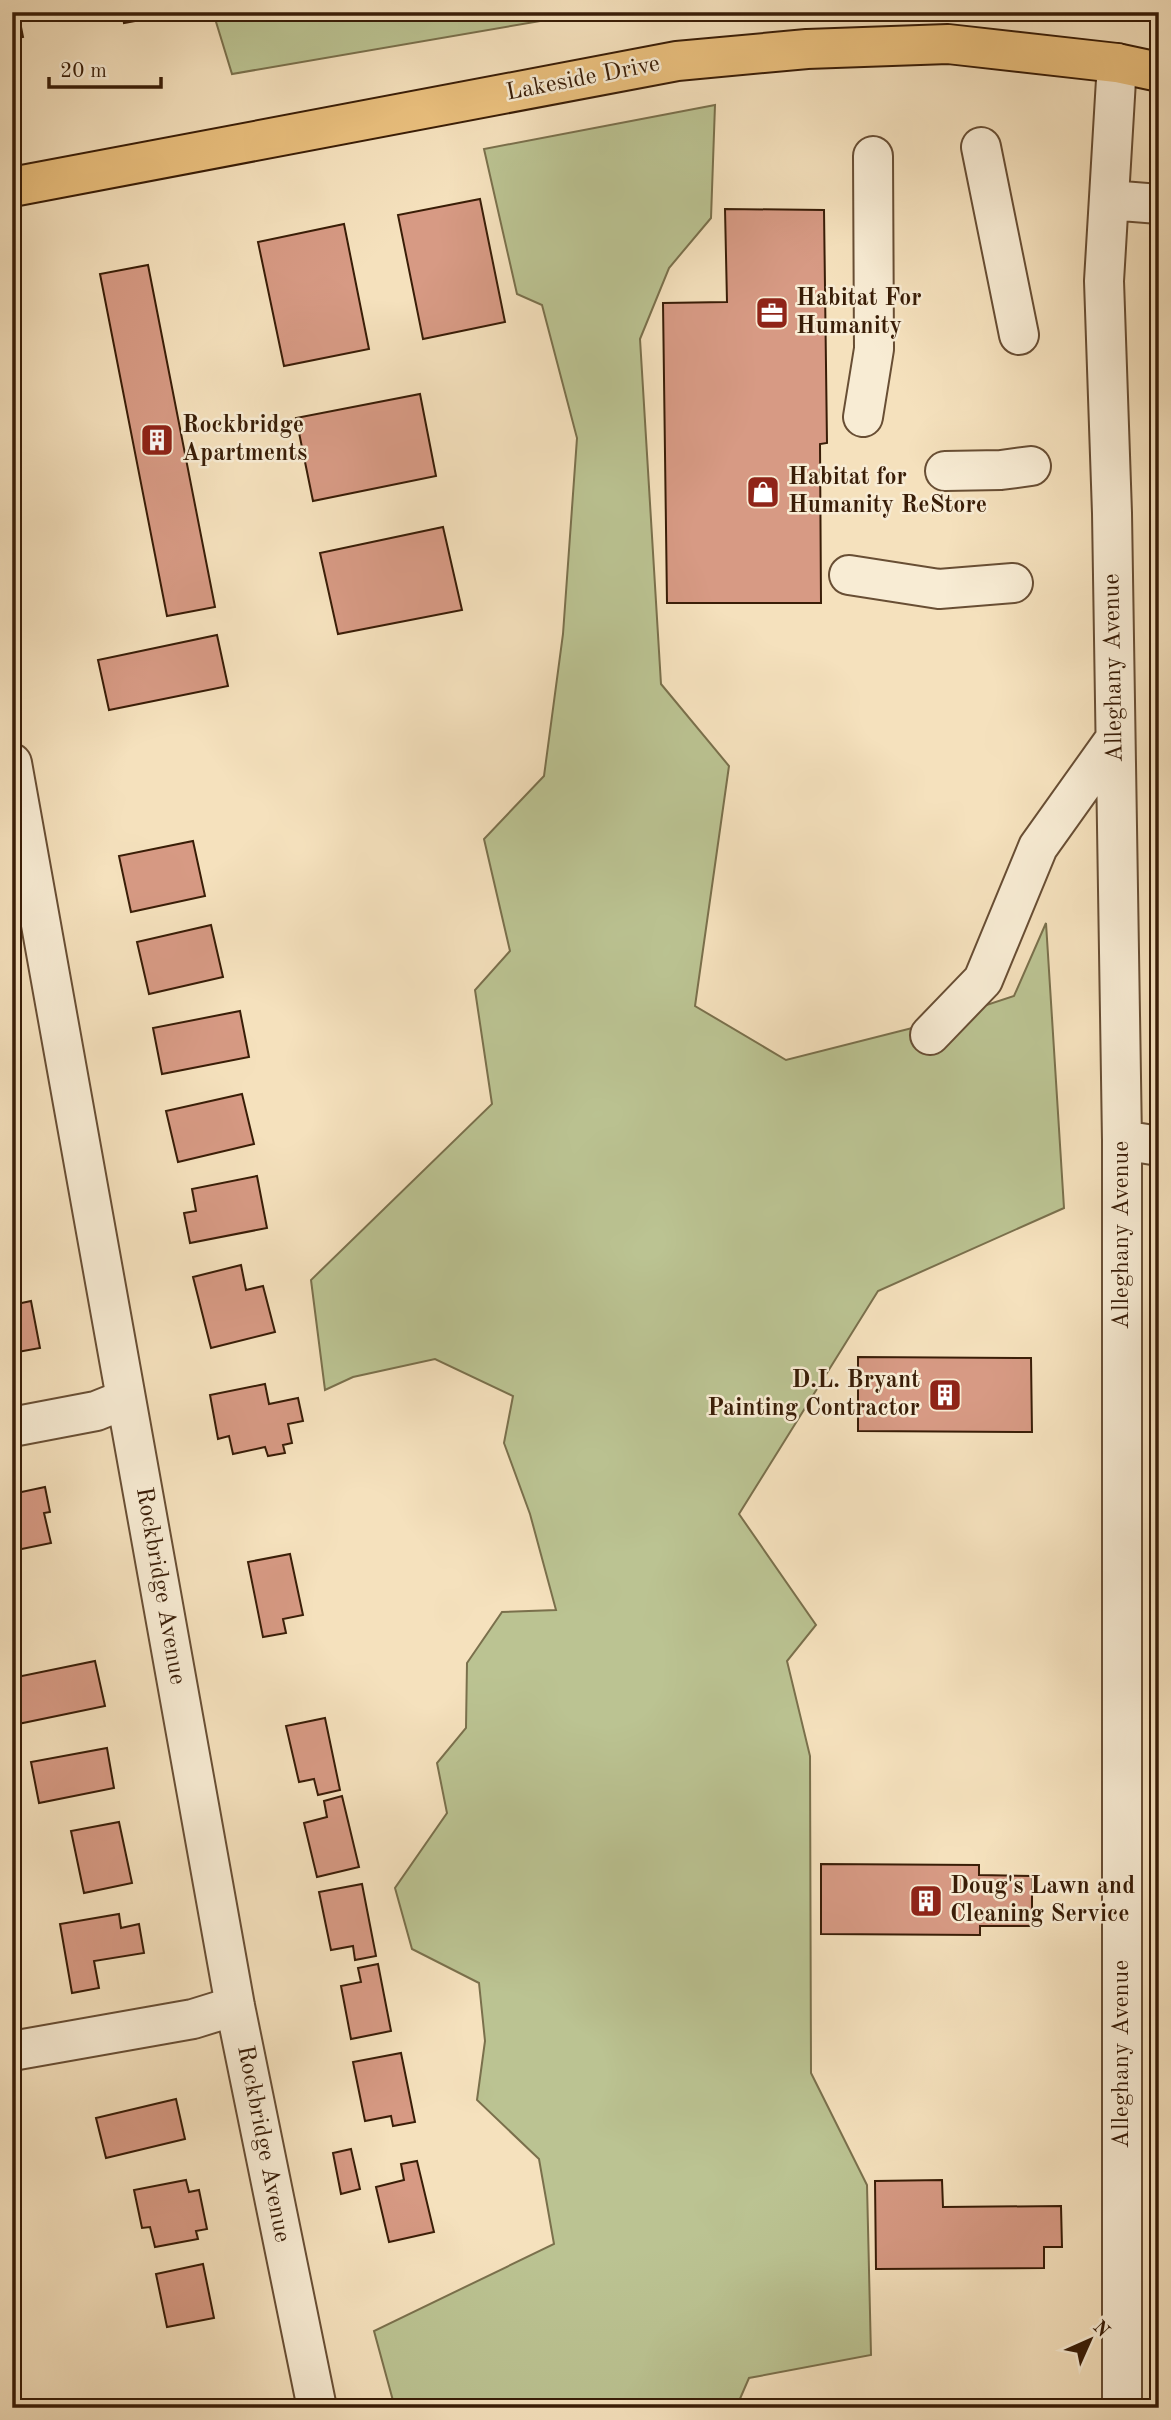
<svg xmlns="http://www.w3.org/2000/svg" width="1171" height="2420" font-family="'Old Standard TT',serif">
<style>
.green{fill:#bbc392;stroke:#7a704c;stroke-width:2}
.building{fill:#d79a84;stroke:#391d07;stroke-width:2}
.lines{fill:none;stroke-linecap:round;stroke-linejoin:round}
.minor-casing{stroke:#684e34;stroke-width:42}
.major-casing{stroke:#391d07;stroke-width:42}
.minor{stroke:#f8ecd4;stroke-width:38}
.major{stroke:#eac07e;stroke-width:38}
.labels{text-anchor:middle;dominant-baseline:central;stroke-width:5;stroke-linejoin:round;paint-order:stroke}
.street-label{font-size:24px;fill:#391d07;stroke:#f8ecd4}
.poi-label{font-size:24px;font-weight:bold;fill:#391d07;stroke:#f8ecd4;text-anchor:start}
</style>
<rect width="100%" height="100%" fill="#f5e1bd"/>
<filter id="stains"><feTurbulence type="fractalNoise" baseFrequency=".00286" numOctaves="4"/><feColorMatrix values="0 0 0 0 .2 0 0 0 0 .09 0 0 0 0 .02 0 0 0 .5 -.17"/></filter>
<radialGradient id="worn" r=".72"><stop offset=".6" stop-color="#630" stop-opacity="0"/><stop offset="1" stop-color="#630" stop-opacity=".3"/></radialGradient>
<path class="green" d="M213,12H593L232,74Z
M715,105L711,218L669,268L640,339L661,684L729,766L695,1006L786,1060L932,1023L1014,996L1046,923L1064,1208L878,1291L739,1514L816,1625L787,1661L810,1756L811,2073L867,2185L871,2355L749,2378L736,2408H395L374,2331L554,2244L539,2159L477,2100L485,2041L479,1983L412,1949L395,1888L447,1813L437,1763L466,1728L467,1663L502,1612L556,1610L530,1514L504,1443L513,1396L435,1359L353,1377L325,1390L311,1280L492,1104L475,990L510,951L484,839L544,776L563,634L577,438L542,305L517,294L484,149Z"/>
<path class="building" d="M12,12H18L23,37L12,39Z
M122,12H144L146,19L124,23Z
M480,199L505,322L423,339L398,215Z
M725,209L824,210L827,443L820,444L821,603H667L663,303L727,302Z
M344,224L369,349L284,366L258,242Z
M148,265L215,607L167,616L100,274Z
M148,265L215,607L167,616L100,274Z
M420,394L436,476L313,501L296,418Z
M443,527L462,610L338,634L320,553Z
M217,635L228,686L109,710L98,660Z
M217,635L228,686L109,710L98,660Z
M193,841L205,896L131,912L119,856Z
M211,925L223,977L149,994L137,942Z
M240,1011L249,1057L162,1074L153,1028Z
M242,1094L254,1144L178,1162L166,1111Z
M257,1176L267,1228L190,1243L184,1213L196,1211L192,1189Z
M12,1255L17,1281L12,1282Z
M241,1265L246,1290L263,1286L275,1332L211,1348L193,1277Z
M31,1301L40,1348L12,1353V1305Z
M858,1357L1031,1358L1032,1432L858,1431Z
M265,1384L269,1404L298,1398L303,1421L288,1424L292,1443L283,1445L285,1453L268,1456L265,1447L233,1454L229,1436L218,1439L210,1395Z
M45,1487L50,1512L44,1513L51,1543L12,1551V1494Z
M290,1554L303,1615L283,1619L286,1633L263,1637L248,1562Z
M95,1661L105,1706L18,1724L12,1698V1678Z
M325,1718L340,1790L318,1795L314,1779L299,1782L286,1726Z
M107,1748L114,1788L39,1803L31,1762Z
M342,1796L359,1867L317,1877L304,1823L327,1817L324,1801Z
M119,1822L132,1883L84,1893L71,1831Z
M821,1864L979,1865V1875L1032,1876V1926H980V1935L821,1934Z
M362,1884L376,1956L355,1960L353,1946L331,1950L319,1892Z
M119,1914L121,1928L139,1924L144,1953L94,1961L99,1988L72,1993L60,1924Z
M378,1964L391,2031L351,2039L341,1986L361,1982L358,1968Z
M401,2053L415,2122L393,2126L391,2116L365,2121L353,2062Z
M176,2099L185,2139L106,2158L96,2118Z
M351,2149L360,2189L341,2194L333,2153Z
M417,2161L434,2232L389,2242L376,2187L404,2180L401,2164Z
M186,2180L189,2192L199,2190L207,2229L196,2231L198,2239L155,2247L150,2227L142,2228L134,2190Z
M942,2180L943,2207L1061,2206L1062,2247H1044V2268L876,2269L875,2181Z
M203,2264L214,2318L167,2327L156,2274Z"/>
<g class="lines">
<defs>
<path id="minor" d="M1117,63L1104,281L1112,513L1122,1140V2408
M981,147L1019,335
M1109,200L1159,204
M863,417L874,349L873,156
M945,471L1001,470L1031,466
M849,575L939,589L1013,583
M12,763L235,2006L317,2408
M930,1035L983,980L1038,847L1115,739
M1122,1140L1159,1146
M12,1427L96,1411L126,1399
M12,2051L193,2019L235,2006"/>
<path id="major" d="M12,187L677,61L807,49L948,44L1117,63L1159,72"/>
</defs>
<use href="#minor" class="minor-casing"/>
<use href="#major" class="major-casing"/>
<use href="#minor" class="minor"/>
<use href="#major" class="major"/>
</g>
<defs>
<symbol id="office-square" viewBox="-11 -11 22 22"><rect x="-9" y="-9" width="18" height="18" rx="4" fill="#8f2418" stroke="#f8ecd4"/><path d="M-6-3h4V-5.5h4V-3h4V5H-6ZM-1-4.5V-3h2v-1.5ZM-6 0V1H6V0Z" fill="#fff"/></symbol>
<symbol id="building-square" viewBox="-11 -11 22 22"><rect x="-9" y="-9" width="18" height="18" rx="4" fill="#8f2418" stroke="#f8ecd4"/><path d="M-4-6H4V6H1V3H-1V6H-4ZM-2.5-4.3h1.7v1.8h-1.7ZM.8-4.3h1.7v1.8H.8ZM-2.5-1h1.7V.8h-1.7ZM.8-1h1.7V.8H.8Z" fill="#fff"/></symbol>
<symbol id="shop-square" viewBox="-11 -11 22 22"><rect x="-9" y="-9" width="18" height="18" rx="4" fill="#8f2418" stroke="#f8ecd4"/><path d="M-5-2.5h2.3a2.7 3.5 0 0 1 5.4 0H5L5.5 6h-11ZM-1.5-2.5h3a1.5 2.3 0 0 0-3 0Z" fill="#fff"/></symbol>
</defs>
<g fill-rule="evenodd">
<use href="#office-square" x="753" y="294" width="38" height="38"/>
<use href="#building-square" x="138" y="421" width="38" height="38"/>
<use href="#shop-square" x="744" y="473" width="38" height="38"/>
<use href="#building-square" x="926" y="1376" width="38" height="38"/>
<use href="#building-square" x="907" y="1882" width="38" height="38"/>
</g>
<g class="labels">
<g class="street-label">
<text transform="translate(583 79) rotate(-11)">Lakeside Drive</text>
<text transform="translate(1114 668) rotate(-91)">Alleghany Avenue</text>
<text transform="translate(1122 1235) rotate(-90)">Alleghany Avenue</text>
<text transform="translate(160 1586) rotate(80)">Rockbridge Avenue</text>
<text transform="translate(1122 2054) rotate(-90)">Alleghany Avenue</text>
<text transform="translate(263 2144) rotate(79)">Rockbridge Avenue</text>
</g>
<g class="poi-label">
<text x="796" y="299">Habitat For<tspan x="796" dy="28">Humanity</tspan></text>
<text x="182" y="426">Rockbridge<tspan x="182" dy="28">Apartments</tspan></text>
<text x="788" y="478">Habitat for<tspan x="788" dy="28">Humanity ReStore</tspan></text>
<text x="920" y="1381" text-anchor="end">D.L. Bryant<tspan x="920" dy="28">Painting Contractor</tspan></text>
<text x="950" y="1887">Doug's Lawn and<tspan x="950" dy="28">Cleaning Service</tspan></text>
</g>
</g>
<rect width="1171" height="2420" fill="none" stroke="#f5e1bd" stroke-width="42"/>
<rect x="14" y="14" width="1143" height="2392" fill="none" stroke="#391d07" stroke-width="3.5"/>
<rect x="21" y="21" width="1129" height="2378" fill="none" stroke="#391d07" stroke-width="2"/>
<g transform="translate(1090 2340) rotate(45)" stroke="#f8ecd4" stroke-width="5" paint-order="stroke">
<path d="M0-5L12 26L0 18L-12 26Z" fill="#391d07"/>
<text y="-10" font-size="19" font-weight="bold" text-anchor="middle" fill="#391d07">N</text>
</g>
<path d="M49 77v10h112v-10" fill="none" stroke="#391d07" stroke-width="3.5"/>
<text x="60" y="77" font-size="21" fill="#391d07" stroke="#f8ecd4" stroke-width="5" paint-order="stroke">20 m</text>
<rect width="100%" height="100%" filter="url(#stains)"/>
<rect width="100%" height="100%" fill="url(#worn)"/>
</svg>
